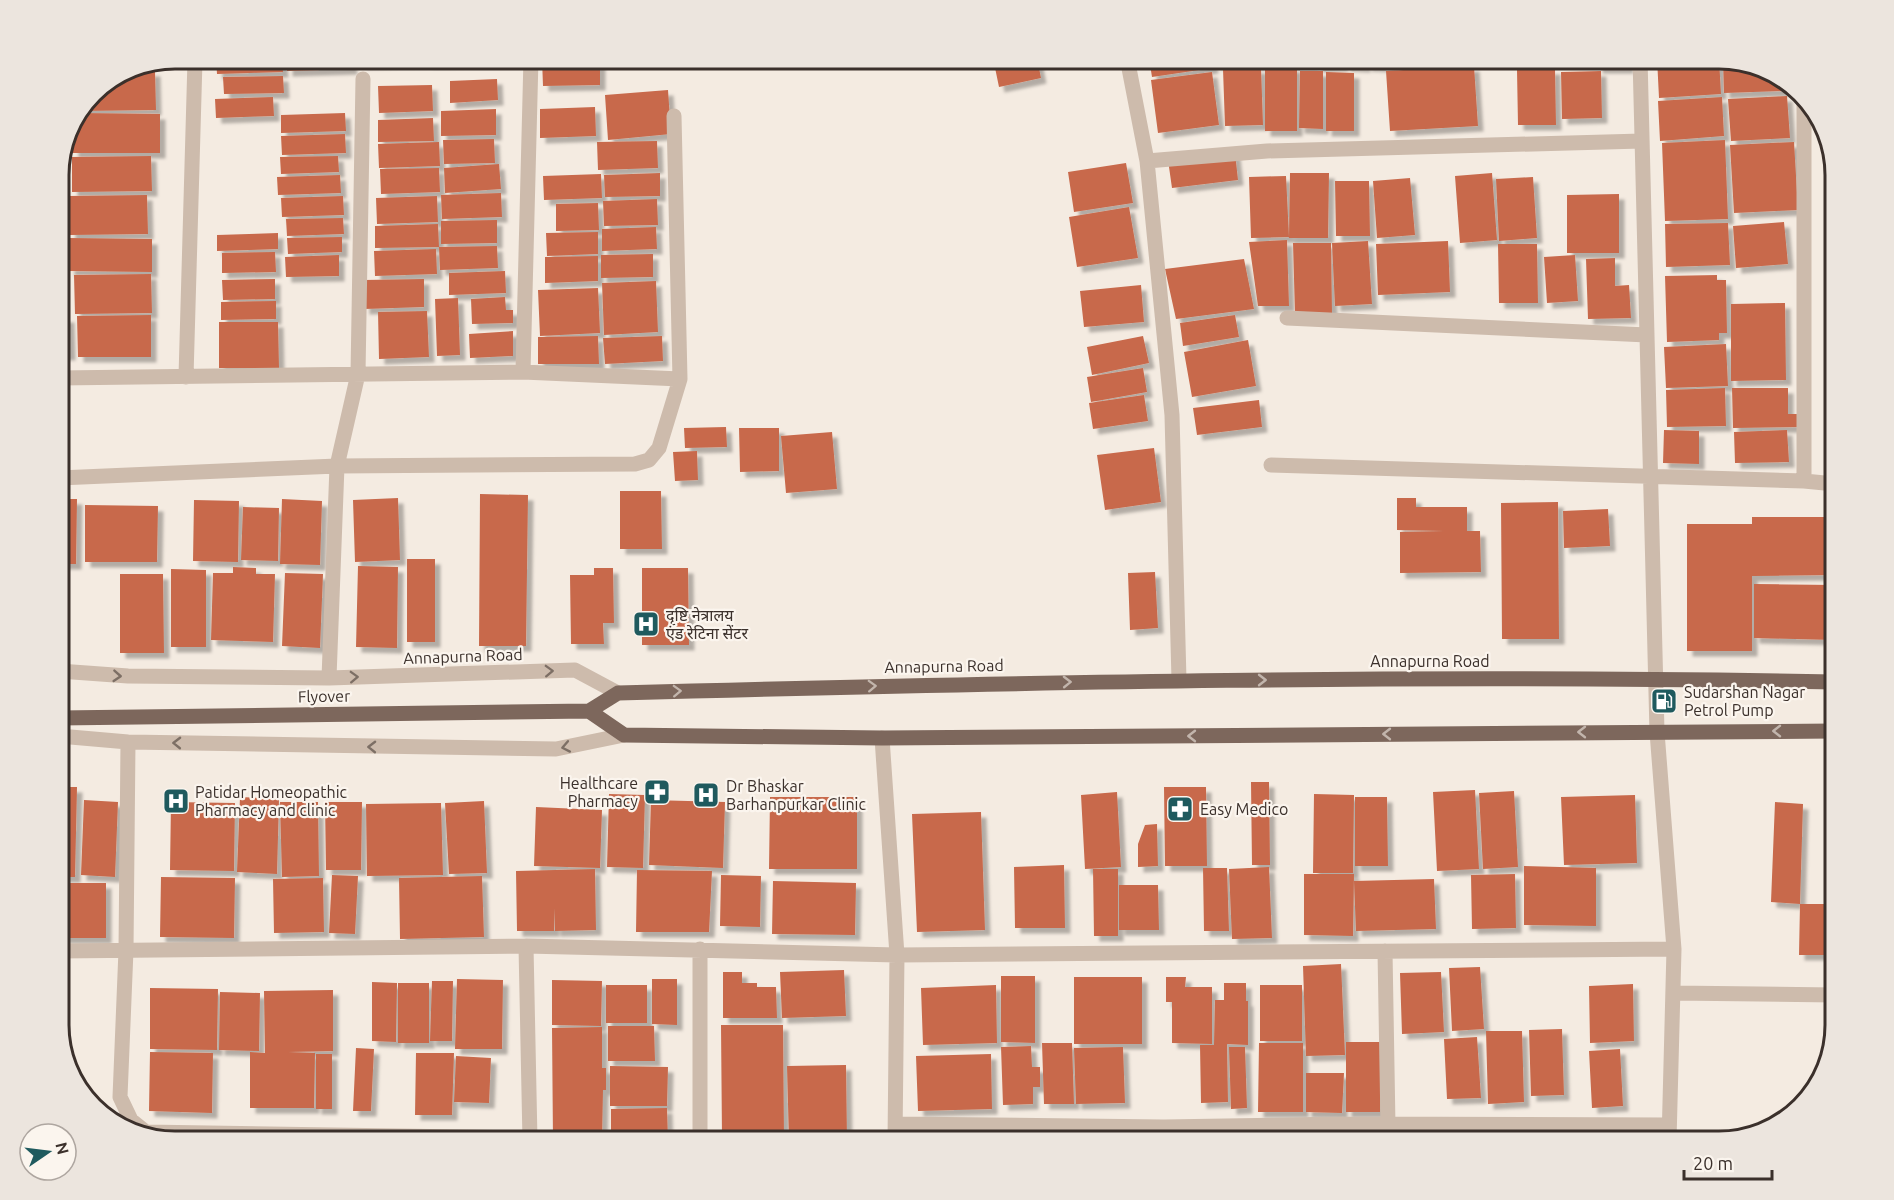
<svg xmlns="http://www.w3.org/2000/svg" width="1894" height="1200" font-family="Ubuntu,'Noto Sans Devanagari',sans-serif">
<style>
.building{fill:#c8694b;filter:url(#shadow)}
.lines{fill:none;stroke-linecap:round;stroke-linejoin:round}
.minor{stroke:#cdbbac;stroke-width:15}
.major{stroke:#7d675c;stroke-width:15}
.oneway{stroke:#7d6f65}
.oneway2{stroke:#c2b5ac}
.labels{text-anchor:middle;dominant-baseline:central;stroke-width:4.5;stroke-linejoin:round;paint-order:stroke}
.poi-label{font-size:16px;fill:#3b302b;stroke:#fbf5ee;text-anchor:start}
.street-label{font-size:16px;fill:#3b302b;stroke:#fbf5ee}
.rim{fill:none;stroke:#3b302b;stroke-width:3}
</style>
<defs>
<filter id="shadow"><feDropShadow dx="5.5" dy="5.5" stdDeviation="1.5" flood-color="#0004"/></filter>
</defs>
<rect width="100%" height="100%" fill="#f4ebe1"/>
<path class="building" d="M216,58H282L283,72L217,74Z
M287,58H351L352,69L287,71Z
M362,58H423V62L362,64Z
M428,58H491V61L428,63Z
M600,58V85L543,86L542,59Z
M993,58H1037L1041,78L999,87Z
M1149,58H1212L1213,68L1152,77Z
M1216,58H1264V65H1216Z
M1266,58H1284V65L1266,64Z
M1286,58H1313V64H1286Z
M1317,58H1343V66L1317,67Z
M1345,58H1365V67L1345,66Z
M1367,58H1392V67L1366,66Z
M1597,58H1628V68H1597Z
M1657,58L1719,59L1721,94L1659,98Z
M1723,60L1783,78L1784,91L1724,93Z
M1265,66L1297,67V131H1265Z
M1474,66L1478,126L1390,131L1386,71Z
M1261,68L1263,125L1225,126L1223,69Z
M1555,69L1556,125H1518L1517,70Z
M125,71H155L156,110L80,111L93,92Z
M1300,71H1323V129L1299,128Z
M1601,71L1602,118L1562,119L1561,72Z
M1212,72L1219,125L1158,133L1151,80Z
M1326,72L1354,73V131H1326Z
M283,76L284,93L224,94L223,77Z
M497,79L498,100L450,103V81Z
M432,85L433,111L379,113L378,86Z
M668,90L671,134L608,140L605,95Z
M1787,96L1790,138L1731,141L1728,99Z
M273,97L274,116L216,118L215,99Z
M1722,97L1724,136L1660,141L1658,101Z
M595,107L596,136L540,138V109Z
M496,109V135L441,136V111Z
M79,113L160,114V153H73V122Z
M345,113L346,131L281,133V115Z
M433,118L434,141L378,142V120Z
M345,134L346,153L282,155L281,136Z
M494,139L495,163L444,164L443,140Z
M1725,140L1728,219L1665,221L1662,143Z
M657,141L658,168L598,170L597,142Z
M439,142L440,166L379,168L378,144Z
M1794,142L1798,210L1734,213L1730,145Z
M1235,153L1238,180L1172,188L1168,160Z
M151,156L152,191L72,192V157Z
M338,156L339,172L281,174L280,157Z
M1126,163L1133,203L1074,212L1068,172Z
M499,164L501,189L445,193L444,168Z
M439,168L440,192L381,194L380,169Z
M660,173V196L605,197L604,175Z
M1290,173H1329L1328,238H1289Z
M1492,173L1497,240L1460,243L1455,176Z
M601,174L602,198L544,200L543,176Z
M340,175L341,193L278,195L277,177Z
M1286,176L1289,237L1251,238L1249,177Z
M1533,177L1537,238L1499,241L1496,179Z
M1410,178L1415,235L1377,238L1373,181Z
M1335,181H1369L1370,236H1336Z
M501,193L502,217L442,219L441,195Z
M1619,194V253H1567V195Z
M147,195L148,234L70,235L69,196Z
M343,196L344,215L282,217L281,198Z
M437,196L438,222L377,224L376,198Z
M657,199L658,225L604,226L603,201Z
M598,203L599,230L556,231V204Z
M1129,207L1138,258L1077,267L1069,217Z
M343,218L344,234L287,236L286,219Z
M497,220V243L441,244V221Z
M1784,222L1788,264L1736,268L1733,226Z
M1728,223L1730,265L1666,267L1665,224Z
M438,224L439,247L375,248V226Z
M656,227L657,249L602,251V229Z
M598,232V254L547,256L546,233Z
M278,233V249L217,251V235Z
M342,237V252L288,254L287,238Z
M69,238L152,239V272L69,271Z
M1287,240L1289,306H1258L1249,242Z
M1368,241L1372,304L1335,306L1332,243Z
M1448,241L1450,292L1378,295L1376,244Z
M1293,243H1331L1332,314H1295Z
M1498,244H1537L1538,303H1499Z
M497,246L498,268L440,270L439,247Z
M436,249L437,274L375,276L374,251Z
M275,252L276,272L222,273V253Z
M653,254V277L601,278V255Z
M339,255V276L286,277L285,257Z
M1575,255L1578,301L1547,303L1544,257Z
M598,256V281L545,283V257Z
M1615,258V286L1629,285L1631,318L1588,319L1586,259Z
M1244,259L1254,309L1176,319L1165,269Z
M505,271L506,293L449,295V273Z
M151,274L152,313L75,314L74,275Z
M1717,275V280H1726L1727,333H1719V340L1667,342L1665,276Z
M275,279V299L223,300L222,280Z
M424,279V307L364,309V280Z
M656,281L658,332L604,335L602,283Z
M1141,285L1144,322L1084,327L1080,291Z
M598,288L600,333L540,336L538,290Z
M505,297L506,310H513V323L472,324L471,299Z
M458,298L460,355L437,356L435,299Z
M276,301V319L221,320V302Z
M1785,303L1786,380L1731,381V304Z
M427,311L429,357L379,359L378,312Z
M151,315V357H78L77,316Z
M1235,315L1239,337L1183,346L1180,323Z
M59,317H69L70,355H59Z
M219,322H278L279,368H219Z
M513,331V356L470,358L469,334Z
M598,336L599,364H538V337Z
M662,336L663,361L605,364L603,338Z
M1143,336L1149,363L1092,375L1087,347Z
M1248,340L1256,386L1192,397L1184,352Z
M1726,344L1728,386L1666,388L1664,347Z
M1829,360H1835V396H1829Z
M1143,368L1147,392L1091,402L1087,377Z
M1725,388L1726,426L1667,427L1666,390Z
M1732,388H1788V414H1799V427L1733,428Z
M1144,395L1148,421L1093,429L1089,403Z
M1259,400L1262,427L1197,435L1193,408Z
M726,427L727,447L685,448L684,428Z
M739,428H779V471L740,472Z
M1664,430L1699,431V464L1663,463Z
M1787,430L1789,462L1735,463L1734,432Z
M832,432L837,489L786,493L781,436Z
M1154,448L1161,502L1105,510L1097,455Z
M697,451L698,480L675,481L673,452Z
M620,491H661L662,549H620Z
M480,494L528,495L526,646H479Z
M398,498L400,560L355,562L353,500Z
M1397,498H1416V507H1467V531H1480L1481,572L1400,573V532L1444,531L1397,530Z
M59,499H77L76,564H59Z
M282,499L322,501L320,565L280,564Z
M194,500L239,501L238,562L193,561Z
M1558,502L1559,639H1502L1501,503Z
M85,505L158,506L157,562H85Z
M243,507L279,508L278,561L241,560Z
M1608,509L1610,546L1564,548L1563,511Z
M1752,517H1835V575L1752,576V651H1687V524H1752Z
M407,559H435V642H407Z
M358,566L398,567L397,648L356,647Z
M233,567L256,568V574H275L273,642L211,640L213,573H233Z
M594,568H613L614,623H603L604,644H571L570,575H594Z
M642,568H688L689,645H642Z
M171,569L206,570V647H171Z
M1155,572L1158,628L1130,630L1128,573Z
M285,573L323,574L320,648L282,646Z
M120,574H163L164,653H120Z
M1754,584L1835,585V640L1754,638Z
M1251,782H1269L1270,865H1252Z
M59,787H77L75,877H59Z
M1164,787H1206L1207,866H1165Z
M1475,790L1479,869L1437,871L1433,792Z
M1514,791L1518,867L1483,869L1479,793Z
M1117,792L1121,867L1085,869L1081,795Z
M609,794L645,795L643,868L607,867Z
M1314,794L1354,795L1353,873H1313Z
M1635,795L1637,863L1564,865L1561,797Z
M240,797L279,799L277,874L237,872Z
M770,797H857V869H769Z
M1355,797H1387L1388,866H1355Z
M84,800L118,802L115,877L81,875Z
M651,800L725,802L723,868L649,865Z
M484,801L487,873L449,874L445,803Z
M171,802L235,803L234,871L170,870Z
M280,802H318L319,876L282,877Z
M325,802H362L361,870H326Z
M1775,802L1803,804L1800,904L1771,902Z
M441,803L443,875L367,876L366,804Z
M536,807L602,810L600,868L534,866Z
M981,812L985,930L917,932L912,814Z
M1157,824L1158,866L1138,867V844L1145,825Z
M1064,865L1065,928H1015L1014,867Z
M1524,866L1596,868V926L1524,925Z
M1269,867L1272,938L1232,939L1229,869Z
M1203,868H1227L1229,931H1204Z
M595,869L596,930L555,931V908L554,931H517L516,871Z
M1093,869H1118V936H1094Z
M637,870L712,871L709,932H636Z
M1304,874H1354L1353,936L1304,935Z
M1515,874L1516,928L1472,929L1471,875Z
M332,875L358,876L355,934L329,933Z
M721,875L761,876L760,927L720,926Z
M482,876L484,937L400,939L399,878Z
M161,877L235,878L234,938L160,937Z
M323,878L324,932L274,933L273,879Z
M1434,879L1436,929L1356,931L1354,881Z
M773,881L856,883L855,935L772,934Z
M59,883H106V938H59Z
M1119,885H1158L1159,930H1119Z
M1800,904H1826L1825,955H1799Z
M1341,964L1345,1055L1306,1056L1303,966Z
M1480,967L1484,1029L1452,1031L1449,968Z
M844,970L846,1016L782,1018L780,972Z
M723,972H742V983H757V987H776L777,1018H723Z
M1441,972L1444,1032L1402,1034L1400,973Z
M1001,976H1035V1043L1001,1042Z
M1074,977H1142V1044H1074Z
M1166,977H1186L1185,987H1212V1044L1172,1043V1002H1166Z
M457,979L503,980L502,1049H455Z
M652,979H677V1025L652,1024Z
M552,980L602,981L601,1026L552,1025Z
M432,981H453L452,1041H430Z
M372,982L397,983L396,1042L372,1041Z
M398,983H429V1043H398Z
M1224,983H1246V1001H1248V1045L1227,1044L1228,1102L1201,1103L1200,1045H1214L1215,1000H1224Z
M1633,984L1634,1041L1590,1043L1589,986Z
M606,985H647V1023H606Z
M996,985L997,1043L923,1045L921,988Z
M1260,985H1302V1041H1260Z
M150,988L218,989L217,1050L150,1049Z
M333,990V1051L288,1052L315,1053L314,1108H250V1052L265,1053L264,991Z
M220,992L260,993L259,1051L219,1050Z
M721,1025H783L784,1138H722Z
M608,1026H654L655,1061H608Z
M602,1027V1068H606V1090H603L602,1141H553L552,1028Z
M1562,1029L1564,1095L1531,1096L1529,1030Z
M1486,1031H1522L1524,1102L1488,1104Z
M1477,1037L1481,1098L1447,1099L1444,1039Z
M1346,1042H1381L1380,1112H1346Z
M1042,1043H1072L1074,1104H1044Z
M1259,1043H1303V1112H1258Z
M1031,1046L1032,1067H1040V1087H1033V1104L1003,1105L1001,1047Z
M1123,1047L1125,1103L1076,1104L1074,1048Z
M1229,1047H1245L1247,1108L1231,1109Z
M356,1048L374,1049L371,1111H353Z
M1620,1049L1623,1106L1592,1108L1589,1051Z
M150,1052L213,1053L212,1113L149,1111Z
M416,1053H454L452,1115H415Z
M316,1054H332V1109H316Z
M991,1054L992,1109L918,1111L916,1056Z
M456,1056L491,1058L489,1103L454,1102Z
M846,1065L847,1141H789L787,1066Z
M610,1066L668,1067L667,1106H610Z
M1306,1073H1344L1342,1113L1306,1112Z
M667,1108L668,1141H611V1109Z"/>
<g class="lines">
<path class="minor" d="M1127,58L1147,161L1172,415L1179,680
M1640,58L1657,732L1674,949L1669,1141
M1804,100V481
M1147,161L1267,151L1642,141
M1287,318L1647,335
M523,372L531,58
M186,377L195,60
M59,378L523,372L680,379
M1271,465L1804,481L1835,484
M59,478L337,466L635,464L649,460L659,448L680,379L674,116
M59,671L128,676L329,678L575,670L618,693
M329,678L337,466L358,374L363,79
M59,736L128,742L556,749L624,735
M882,738L897,955L895,1141
M128,742L126,950L120,1097L131,1120L146,1132L530,1138
M526,946L530,1141
M700,949V1141
M59,951L526,946L897,955L1674,949
M1385,951L1388,1126
M1673,993L1835,995
M896,1124L1164,1127L1343,1124L1669,1125
M1343,1124L1344,1141"/>
<path class="major" d="M589,711L624,735L882,738L1835,731
M59,718L589,711L618,693C1024,682 1430,674 1835,682"/>
</g>
<defs><path id="oneway-chevron" d="M-2-3.5L2.5 0L-2 3.5" fill="none" stroke-width="1.6" stroke-linecap="round" stroke-linejoin="round" transform="scale(1.5)"/></defs>
<g class="oneway">
<use href="#oneway-chevron" transform="translate(549 671) rotate(-2)"/>
<use href="#oneway-chevron" transform="translate(117 676) rotate(4)"/>
<use href="#oneway-chevron" transform="translate(354 677) rotate(-2)"/>
<use href="#oneway-chevron" transform="translate(177 743) rotate(-179)"/>
<use href="#oneway-chevron" transform="translate(372 747) rotate(-179)"/>
<use href="#oneway-chevron" transform="translate(566 747) rotate(169)"/>
</g>
<g class="oneway2">
<use href="#oneway-chevron" transform="translate(1262 680)"/>
<use href="#oneway-chevron" transform="translate(1067 682) rotate(-1)"/>
<use href="#oneway-chevron" transform="translate(872 686) rotate(-2)"/>
<use href="#oneway-chevron" transform="translate(677 691) rotate(-2)"/>
<use href="#oneway-chevron" transform="translate(1777 731) rotate(180)"/>
<use href="#oneway-chevron" transform="translate(1582 732) rotate(180)"/>
<use href="#oneway-chevron" transform="translate(1387 734) rotate(180)"/>
<use href="#oneway-chevron" transform="translate(1192 736) rotate(180)"/>
</g>
<defs>
<symbol id="hospital-square" viewBox="-11 -11 22 22"><rect x="-9" y="-9" width="18" height="18" rx="4" fill="#1f5a5e" stroke="#fbf5ee"/><path d="M-5-5h3v3.5h4V-5h3V5h-3V1.5h-4V5h-3Z" fill="#fff"/></symbol>
<symbol id="fuel-square" viewBox="-11 -11 22 22"><rect x="-9" y="-9" width="18" height="18" rx="4" fill="#1f5a5e" stroke="#fbf5ee"/><path d="M-5.5-6h7V0h2V4h1.3V-2.5L3-4.5l.8-.8L6-3V5H2.5V1h-1V6h-7ZM-4.2-4.7v3.2H.2V-4.7Z" fill="#fff"/></symbol>
<symbol id="pharmacy-square" viewBox="-11 -11 22 22"><rect x="-9" y="-9" width="18" height="18" rx="4" fill="#1f5a5e" stroke="#fbf5ee"/><path d="M-2-6h4v4h4v4h-4v4h-4v-4h-4v-4h4Z" fill="#fff"/></symbol>
</defs>
<g fill-rule="evenodd">
<use href="#hospital-square" x="631" y="609" width="30" height="30"/>
<use href="#fuel-square" x="1649" y="686" width="30" height="30"/>
<use href="#pharmacy-square" x="642" y="777" width="30" height="30"/>
<use href="#hospital-square" x="691" y="780" width="30" height="30"/>
<use href="#hospital-square" x="161" y="786" width="30" height="30"/>
<use href="#pharmacy-square" x="1165" y="794" width="30" height="30"/>
</g>
<g class="labels">
<g class="poi-label">
<text x="666" y="615">दृष्टि नेत्रालय<tspan x="666" dy="18">एंड रेटिना सेंटर</tspan></text>
<text x="1684" y="692">Sudarshan Nagar<tspan x="1684" dy="18">Petrol Pump</tspan></text>
<text x="638" y="783" text-anchor="end">Healthcare<tspan x="638" dy="18">Pharmacy</tspan></text>
<text x="726" y="786">Dr Bhaskar<tspan x="726" dy="18">Barhanpurkar Clinic</tspan></text>
<text x="195" y="792">Patidar Homeopathic<tspan x="195" dy="18">Pharmacy and clinic</tspan></text>
<text x="1200" y="809">Easy Medico</text>
</g>
<g class="street-label">
<text transform="translate(463 656) rotate(-2)">Annapurna Road</text>
<text x="1430" y="661">Annapurna Road</text>
<text transform="translate(944 666) rotate(-1)">Annapurna Road</text>
<text transform="translate(324 696) rotate(-1)">Flyover</text>
</g>
</g>
<path d="M0 0H1894V1200H0ZM175 69H1719A106 106 0 0 1 1825 175V1025A106 106 0 0 1 1719 1131H175A106 106 0 0 1 69 1025V175A106 106 0 0 1 175 69Z" fill="#ece5de" fill-rule="evenodd"/>
<path class="rim" d="M175 69H1719A106 106 0 0 1 1825 175V1025A106 106 0 0 1 1719 1131H175A106 106 0 0 1 69 1025V175A106 106 0 0 1 175 69Z"/>
<g transform="translate(48 1152) rotate(76)"><circle r="28" fill="#fbf5ee" stroke="#aea6a0" stroke-width="1.5"/>
<path d="M0-4.5L10 22L0 15L-10 22Z" fill="#1f5a5e"/>
<text y="-9" font-size="16" font-weight="bold" text-anchor="middle" fill="#3b302b">N</text>
</g>
<path d="M1684 1170v9h88v-9" fill="none" stroke="#3b302b" stroke-width="3"/>
<text x="1693" y="1170" font-size="18" fill="#3b302b" stroke="#fbf5ee" stroke-width="4.5" paint-order="stroke">20 m</text>
</svg>
